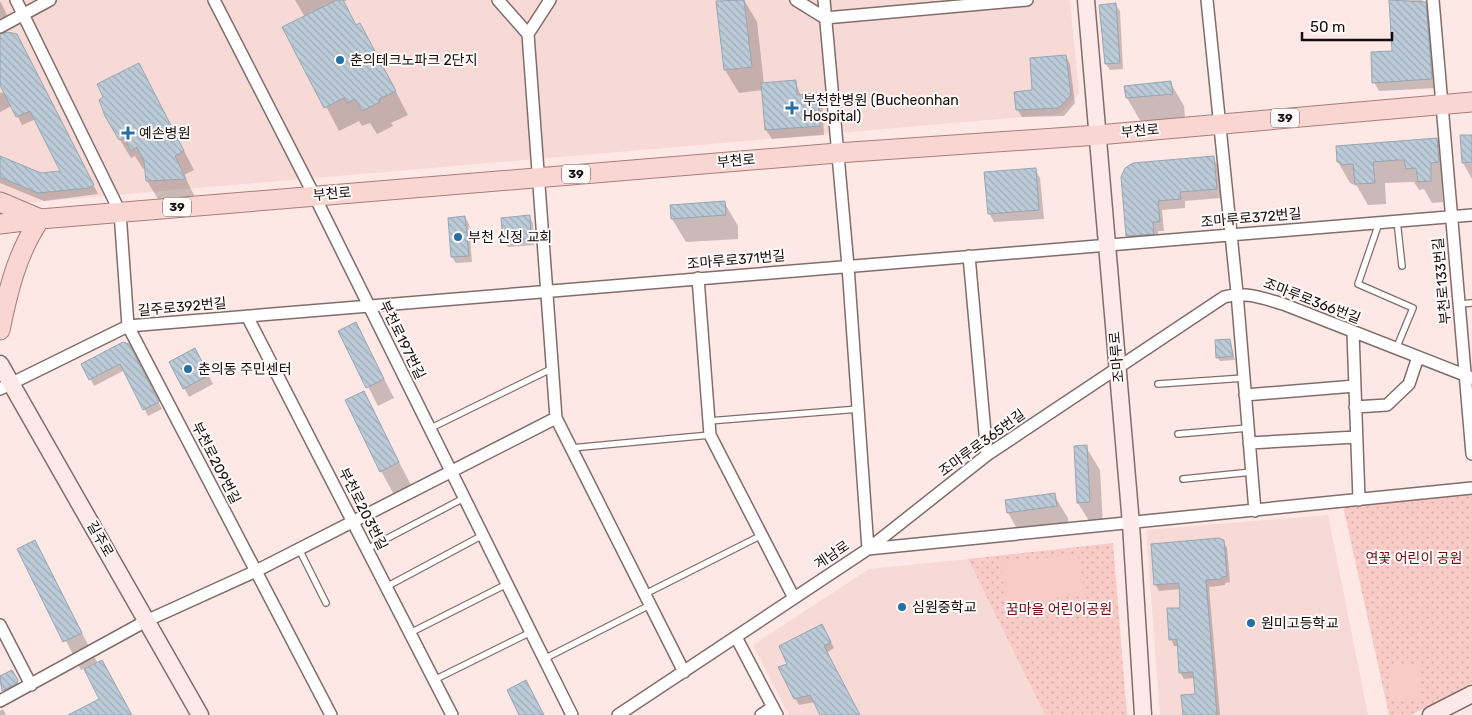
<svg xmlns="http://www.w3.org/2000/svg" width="1472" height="715" font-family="Rubik,'Noto Sans KR',sans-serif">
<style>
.built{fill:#f7dad6}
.green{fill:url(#green-dots)}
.pitch{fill:#f9cbc6}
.shadow{fill:#0003}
.building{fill:url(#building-back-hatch);stroke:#97a6b2}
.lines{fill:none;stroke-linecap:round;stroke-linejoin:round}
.lane-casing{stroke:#806d6b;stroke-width:8}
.street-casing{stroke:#806d6b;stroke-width:14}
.secondary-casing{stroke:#806d6b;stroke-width:19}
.primary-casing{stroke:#a77d79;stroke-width:21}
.lane{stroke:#fff;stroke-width:5.5}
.street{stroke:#fff;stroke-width:11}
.secondary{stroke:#fdeae8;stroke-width:16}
.primary{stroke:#fad6d2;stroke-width:19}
.poi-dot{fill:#266fa3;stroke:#fefaf9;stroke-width:2}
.labels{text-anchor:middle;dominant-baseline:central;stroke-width:4;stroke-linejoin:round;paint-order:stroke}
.shield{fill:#fefaf9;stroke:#5a5453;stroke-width:1}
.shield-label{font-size:12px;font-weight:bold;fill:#130d0c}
.poi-label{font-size:14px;fill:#130d0c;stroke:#fefaf9;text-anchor:start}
.street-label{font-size:14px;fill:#130d0c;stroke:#fefaf9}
.park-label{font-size:14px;fill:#750711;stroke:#fefaf9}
</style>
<defs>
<pattern id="green-dots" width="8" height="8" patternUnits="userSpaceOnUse" patternTransform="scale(1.25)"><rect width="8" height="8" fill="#f9cbc6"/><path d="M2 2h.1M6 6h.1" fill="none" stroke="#d5ada9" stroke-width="1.8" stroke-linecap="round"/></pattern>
<pattern id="building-back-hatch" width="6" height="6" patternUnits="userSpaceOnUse" patternTransform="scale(1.25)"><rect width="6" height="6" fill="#bccbd8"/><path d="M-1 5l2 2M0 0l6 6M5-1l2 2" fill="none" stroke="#a1adb8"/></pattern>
</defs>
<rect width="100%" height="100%" fill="#fee8e6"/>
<path class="built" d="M0,0H1070L1079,94L1060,114L0,205Z
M1328,515L1368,715H1160L1146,530Z
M968,559L1045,715H789L753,645L869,569Z"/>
<path class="green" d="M1472,493V683L1411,715H1389L1343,506Z
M1113,543L1127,715H1045L968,559Z"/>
<path class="pitch" d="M1077,555L1085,594L1007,604L1000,562Z
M1419,664L1422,698L1390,700L1389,665Z"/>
<path class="shadow" d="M295,0H347L343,2L356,26L373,48L408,115L391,123L393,126L377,134L370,123L362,126L359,121L339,131L284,27L305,17Z
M744,0L757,22L764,84L795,81L801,96L817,95L822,104L824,135L772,139L766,130L763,90L739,93L725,70L717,2Z
M1422,0L1430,12L1437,88L1379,91L1374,82L1393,52L1390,1Z
M0,1L9,19L0,31Z
M1116,5L1120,11L1123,69L1110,70L1106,64Z
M0,36L22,44L98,194L44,201L0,183V158L41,175L62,172L36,119L22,125L12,106L0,112V93L5,92L0,83Z
M1066,56L1070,64L1075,103L1064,116L1022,117L1017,109Z
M1170,82L1184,106L1185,117L1141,122L1127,98L1126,87Z
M149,83L194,170L184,175L195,197L158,199L147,181L146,167L143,169L135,156L131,158L112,127Z
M1472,136V179L1463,163Z
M1437,139L1449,160L1451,183L1442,184L1443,202L1432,203L1424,189L1419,190L1414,182L1385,183L1386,204L1368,205L1357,186L1350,183L1338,162L1337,147Z
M1213,158L1218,166L1221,198L1185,201V208L1162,210L1164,231H1158V242L1133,245L1128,236L1123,177Z
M1035,169L1040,178L1044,219L994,222L989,213Z
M724,202L738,226V239L686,242L672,219Z
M529,216L533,223L534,245L508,247L504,240Z
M465,217L469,224L472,262L456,263L452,257Z
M356,324L394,398L378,406L340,332Z
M1230,340L1235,360L1220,361L1217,357Z
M132,352L162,409L148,416L125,370L94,386L83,364Z
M200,359L213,384L189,397L184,388Z
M363,392L414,491L397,500L381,471Z
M1086,447L1100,470L1103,526H1092L1078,503Z
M1054,495L1068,518L1069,530L1022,537L1008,513L1007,501Z
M1223,541L1227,548L1230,582L1225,583V585L1209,587L1220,715H1184L1197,695L1195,678L1184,679L1180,672L1179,646H1174L1171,639L1181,609L1180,589L1159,591L1155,584Z
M35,542L98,664L131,715H71L101,700L96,665L95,663L81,670L19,550Z
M826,632L834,648L826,653L859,715H821L815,702L799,705L795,698L788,664Z
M12,672L20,685L6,695L0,684V676Z
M3,709L6,715H0V711Z"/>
<path class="building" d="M337,0H343L356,25L360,23L396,91L379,99L380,102L362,111L355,99L347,103L344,98L324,108L282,27Z
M744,0L752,67L724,70L716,1Z
M1389,0L1426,2L1432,79L1372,83L1371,52L1392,51Z
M1116,3L1120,63L1105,64L1099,5Z
M7,32L17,34L94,185L89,188L38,193L0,177V156L41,173L60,171L30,111L16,117L0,85V34Z
M1066,55L1071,95L1059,108L1016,110L1014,92L1032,90L1030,58Z
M139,63L184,151L175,156L186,179L146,181L144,161L137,147L131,151L124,138L119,140L105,116L99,100L103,97L97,84Z
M796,80L797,95L817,93L820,126L765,130L761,83Z
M1171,81L1173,94L1126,98L1124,86Z
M1460,135H1472V162L1462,163Z
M1437,138L1439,162L1431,163V181L1418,182L1416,168L1406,169L1404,160H1397L1373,162L1375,183L1355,184L1353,164L1341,165L1340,162H1337L1336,146Z
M1214,156L1217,189L1180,192L1181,199L1158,201L1160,222H1153L1154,234L1126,236L1121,177L1125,168L1133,163Z
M1036,168L1039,210L988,214L984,172Z
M725,201L726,215L671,219L670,205Z
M530,215L531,238L503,241L501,218Z
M465,216L469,256L451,257L448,218Z
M356,322L384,379L366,388L338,331Z
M1230,339L1233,356L1216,358L1215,340Z
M123,342L129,344L159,402L143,410L120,364L89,380L81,364Z
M195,348L209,375L183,389L169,362Z
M364,391L399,462L380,472L345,400Z
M1087,445L1090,502L1077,503L1074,446Z
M1055,493L1057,506L1007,513L1005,500Z
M1219,538L1224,540L1227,576L1222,577V579L1206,580L1217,715H1183L1181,695L1195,694L1193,672L1179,673L1177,639L1169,640L1167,608H1180L1179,583L1154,585L1151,544Z
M35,540L82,633L63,642L17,549Z
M822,624L831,642L824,646L860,715H820L810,695L794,699L778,667L787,664L779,646Z
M102,660L132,715H68L99,699L84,669Z
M12,670L18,680L17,683L2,691L0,676Z
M526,680L544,715H519L507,690Z"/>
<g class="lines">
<defs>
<path id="lane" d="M1397,221L1402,266
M1379,223L1358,284L1413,308L1396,349
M1459,304L1472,303
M1158,384L1244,378
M709,421L859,409
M429,429L553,368
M1178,434L1248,428
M571,448L710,435
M1183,479L1252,472
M299,549L326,603
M367,549L464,498
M386,587L483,535
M645,594L762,535
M410,633L507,584
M544,659L650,605
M434,680L531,632"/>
<path id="street" d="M16,0L120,212L128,326L331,715
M214,0L314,195L572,715
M498,0L528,34
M550,0L528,34L556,418L684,672
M796,0L825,18L1027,0
M824,0L848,266L868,549
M1207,0L1237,293L1255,511
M1433,0L1472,454
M0,27L50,0
M969,256L987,455
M698,278L710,435L794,598
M247,316L452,715
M1353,332L1359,500
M0,389L128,326L1472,215
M1245,395L1355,386
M1355,407L1387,405L1409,384L1418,357
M1249,443L1356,437
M868,549L1472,488
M0,625L31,685
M736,637L777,715
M0,701L146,621L256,571L556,418
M618,715L868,549L987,455L1224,297C1245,291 1262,298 1283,304L1472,378
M761,715L773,707"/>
<path id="secondary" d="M1086,0L1131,524L1143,715
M0,364L200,715
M1431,715L1472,694"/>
<path id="primary" d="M0,202L38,218
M0,224L40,219L837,153L1098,135L1472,102
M0,330C8,291 17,253 40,219"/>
</defs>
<use href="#lane" class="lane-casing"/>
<use href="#street" class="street-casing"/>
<use href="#secondary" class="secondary-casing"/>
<use href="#primary" class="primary-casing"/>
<use href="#lane" class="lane"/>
<use href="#street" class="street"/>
<use href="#secondary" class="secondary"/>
<use href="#primary" class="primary"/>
</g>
<g class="poi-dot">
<circle cx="340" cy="60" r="5"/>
<path d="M789.5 100.5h5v5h5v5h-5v5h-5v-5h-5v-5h5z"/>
<path d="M125.5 125.5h5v5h5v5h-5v5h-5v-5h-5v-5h5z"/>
<circle cx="458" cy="237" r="5"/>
<circle cx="188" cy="369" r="5"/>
<circle cx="902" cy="607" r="5"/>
<circle cx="1251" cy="623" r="5"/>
</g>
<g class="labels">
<g class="shield">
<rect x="1271" y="108.5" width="28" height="19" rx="4"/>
<rect x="562" y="164.5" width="28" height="19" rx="4"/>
<rect x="163" y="197.5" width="28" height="19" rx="4"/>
</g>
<g class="shield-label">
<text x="1285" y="118">39</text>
<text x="576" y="174">39</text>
<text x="177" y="207">39</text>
</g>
<g class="poi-label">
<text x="350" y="60">춘의테크노파크 2단지</text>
<text x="803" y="100">부천한병원 (Bucheonhan<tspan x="803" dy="16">Hospital)</tspan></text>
<text x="139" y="133">예손병원</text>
<text x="468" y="237">부천 신정 교회</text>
<text x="198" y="369">춘의동 주민센터</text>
<text x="912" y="607">심원중학교</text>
<text x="1261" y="623">원미고등학교</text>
</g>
<g class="street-label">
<text transform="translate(1140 131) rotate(-5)">부천로</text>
<text transform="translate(736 161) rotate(-5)">부천로</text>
<text transform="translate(332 194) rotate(-5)">부천로</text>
<text transform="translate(1251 218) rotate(-5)">조마루로372번길</text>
<text transform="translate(736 260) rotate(-5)">조마루로371번길</text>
<text transform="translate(1442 281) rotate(-95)">부천로133번길</text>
<text transform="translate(1312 301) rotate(21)">조마루로366번길</text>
<text transform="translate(182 307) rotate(-5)">길주로392번길</text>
<text transform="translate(402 340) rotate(64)">부천로197번길</text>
<text transform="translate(1117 357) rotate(-95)">조마루로</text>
<text transform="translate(982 443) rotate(-36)">조마루로365번길</text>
<text transform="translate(216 463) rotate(63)">부천로209번길</text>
<text transform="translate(363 509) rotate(63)">부천로203번길</text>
<text transform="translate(100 539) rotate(60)">길주로</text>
<text transform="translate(832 555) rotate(-34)">계남로</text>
</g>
<g class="park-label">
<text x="1414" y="558">연꽃 어린이 공원</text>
<text x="1059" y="609">꿈마을 어린이공원</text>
</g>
</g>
<path d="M1302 32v8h90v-8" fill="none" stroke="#130d0c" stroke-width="2.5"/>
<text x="1310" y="32" font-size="15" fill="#130d0c" stroke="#fefaf9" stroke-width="4" paint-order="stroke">50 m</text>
</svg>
